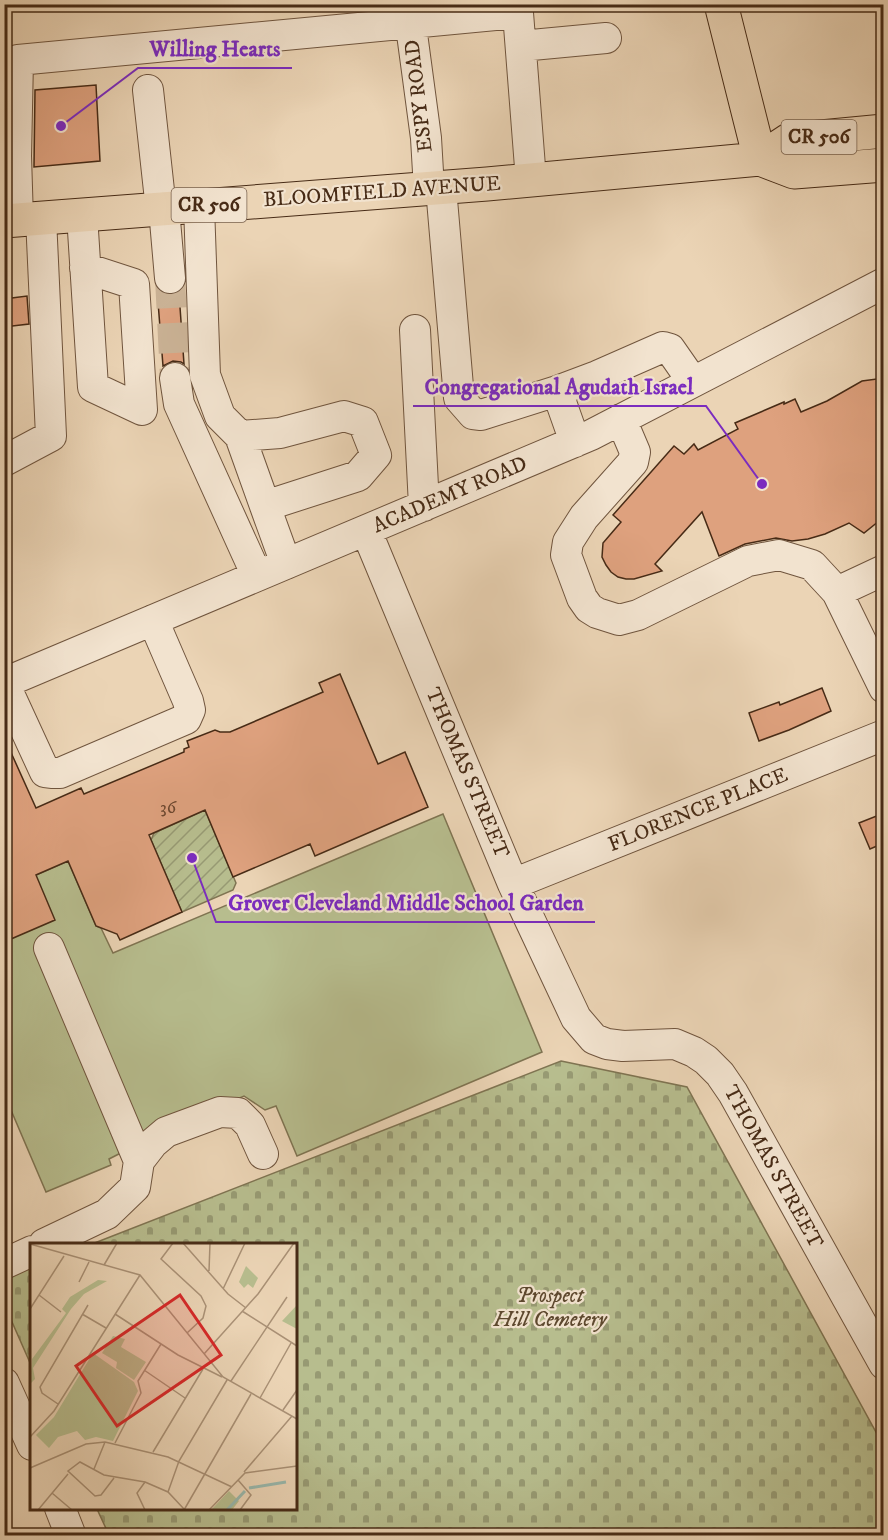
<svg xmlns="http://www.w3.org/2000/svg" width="888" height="1540" font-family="'IM FELL DW Pica',serif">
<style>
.cemetery{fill:url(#cemetery-stones);stroke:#7f7452;stroke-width:1.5}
.park{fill:#b7bd8e;stroke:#7f7452;stroke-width:1.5}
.garden{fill:url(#garden-furrows);stroke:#7f7452;stroke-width:1.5}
.building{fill:#dea17e;stroke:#472b16;stroke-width:1.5}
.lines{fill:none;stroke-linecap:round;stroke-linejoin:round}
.minor-tunnel{stroke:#cab295;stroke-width:30;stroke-dasharray:30 15;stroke-linecap:butt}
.minor-casing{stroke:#70553e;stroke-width:32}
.major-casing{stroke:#472b16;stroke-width:35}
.minor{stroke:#f2e3cf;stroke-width:30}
.major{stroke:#ebd4b5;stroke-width:33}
.labels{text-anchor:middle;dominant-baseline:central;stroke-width:4.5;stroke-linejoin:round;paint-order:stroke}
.number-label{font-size:18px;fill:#6d4830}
.shield{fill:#f2e3cf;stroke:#7a624e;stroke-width:1.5}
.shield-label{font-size:20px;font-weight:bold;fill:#472b16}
.street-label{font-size:21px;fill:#472b16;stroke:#f2e3cf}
.park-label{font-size:21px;font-style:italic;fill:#5d482e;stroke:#f2e3cf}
.inset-river{fill:none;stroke:#98b8ad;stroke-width:3}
.inset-road{fill:none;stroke:#a99075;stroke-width:1.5}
.view{fill:#d62828;fill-opacity:0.15;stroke:#d62828;stroke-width:3}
.inset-edge{fill:none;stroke:#472b16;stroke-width:3}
.leader{fill:none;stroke:#7b2cbf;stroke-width:2}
.callout-dot{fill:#7b2cbf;stroke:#f2e3cf;stroke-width:2}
.callout-label{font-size:22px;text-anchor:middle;font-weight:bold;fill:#7b2cbf;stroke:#f2e3cf;stroke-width:4.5;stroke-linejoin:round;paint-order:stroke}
</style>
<defs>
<pattern id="cemetery-stones" width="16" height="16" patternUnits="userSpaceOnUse" patternTransform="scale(1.5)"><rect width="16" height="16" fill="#b7bd8e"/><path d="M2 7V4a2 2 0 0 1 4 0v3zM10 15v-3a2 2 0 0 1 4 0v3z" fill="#979a73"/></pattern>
<pattern id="garden-furrows" width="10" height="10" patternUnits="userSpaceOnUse" patternTransform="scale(1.5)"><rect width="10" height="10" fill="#b7bd8e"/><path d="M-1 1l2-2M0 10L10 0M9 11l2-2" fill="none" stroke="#979a73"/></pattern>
</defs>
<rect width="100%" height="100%" fill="#ebd4b5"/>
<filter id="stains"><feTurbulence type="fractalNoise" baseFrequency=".00333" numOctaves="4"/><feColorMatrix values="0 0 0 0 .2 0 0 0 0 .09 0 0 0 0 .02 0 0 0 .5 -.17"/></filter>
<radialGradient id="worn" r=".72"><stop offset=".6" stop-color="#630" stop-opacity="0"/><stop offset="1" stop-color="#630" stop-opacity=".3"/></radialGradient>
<path class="cemetery" d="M561,1061L687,1087L883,1445V1535H109L97,1509L296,1508V1244H92Z
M31,1268V1365L5,1306L4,1279Z"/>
<path class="park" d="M443,814L542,1052L297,1156L276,1106L265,1110L244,1096L178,1124L109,1159L111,1165L46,1192L5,1096L4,942L36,875L68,861L96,926L101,928L113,953Z"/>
<path class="garden" d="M205,810L236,883L233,890L182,912L151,840L154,833Z"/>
<path class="building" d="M96,85L100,161L34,167L35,90Z
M157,289L163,294L171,295L179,293L184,364L181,362L173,361L163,366Z
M27,296L29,324L4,327V299Z
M884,378V517L864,533L849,523L825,534L808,539L792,541L776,538L745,544L719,556L702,512L655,564L662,571L634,579H626L618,577L611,572L606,565L602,557L603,543L621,522L613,515L674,446L684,454L694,444L698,450L738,429L735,423L784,402V404L795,399L801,412L827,401L862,381Z
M340,674L378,764L405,752L428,807L315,856L310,844L233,877L205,810L149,835L182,912L120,940L117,934L96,926L68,861L36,875L55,920L4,942V737L36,808L81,788L84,794L184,752V749L189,747L187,741L215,730L220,732H230L323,692L319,683Z
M822,688L831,711L789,730L759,741L749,713L779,702L780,705Z
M884,813V843L870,849L859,823Z"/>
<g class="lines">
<path class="minor-tunnel" d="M170,278L175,378"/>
<defs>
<path id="minor" d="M408,4L426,138L429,189
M521,46L606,38
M148,90L161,209
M441,188L459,398L473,414L481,415L557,391L597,376L663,347L670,349L693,382
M199,206L205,375L220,416L240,436L265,506
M164,209L170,278
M82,215L93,387L142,410L134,284L85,268
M18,220L16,156L18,60L518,13L531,180
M415,330L424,506
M175,378L179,404L257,576
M557,391L575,442
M621,419L635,452L633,462L584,517L568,542L566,555L582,598L589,608L597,613L619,620L638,615L748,561L779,555L812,565L837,592L884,688
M240,436L280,433L344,416L363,422L376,455L358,476L265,506L286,564
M4,461L51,436L41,218
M366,530L513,884L576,1018L594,1039L607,1044L623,1046L675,1044L694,1052L706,1060L720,1074L733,1093L884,1364
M837,592L884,570
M4,683L591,435L884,283
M4,683L45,772L53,773H60L186,719L190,710L188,701L153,620
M513,884L884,735
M49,948L139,1161
M44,1244L107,1214L135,1187L139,1161L153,1143L166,1132L220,1112L238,1113L250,1125L263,1154
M4,1264L32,1251
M4,1383L32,1445
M60,1508L71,1536"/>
<path id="major" d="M721,4L760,159
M760,159L789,140L884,131
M4,221L487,184L760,159L794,172L884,165"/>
</defs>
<use href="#minor" class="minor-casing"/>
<use href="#major" class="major-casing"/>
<use href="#minor" class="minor"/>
<use href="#major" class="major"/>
</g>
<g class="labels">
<g class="number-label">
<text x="168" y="808">36</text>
</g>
<g class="shield">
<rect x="781.5" y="120" width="75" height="34" rx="4.5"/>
<rect x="171.5" y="188" width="75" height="34" rx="4.5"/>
</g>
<g class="shield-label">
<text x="819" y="137">CR 506</text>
<text x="209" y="205">CR 506</text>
</g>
<g class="street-label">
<text transform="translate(419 96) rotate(-97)">ESPY ROAD</text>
<text transform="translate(382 192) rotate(-4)">BLOOMFIELD AVENUE</text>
<text transform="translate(450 495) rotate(-23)">ACADEMY ROAD</text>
<text transform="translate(467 773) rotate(67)">THOMAS STREET</text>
<text transform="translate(698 810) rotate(-22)">FLORENCE PLACE</text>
<text transform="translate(773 1167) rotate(61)">THOMAS STREET</text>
</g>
<g class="park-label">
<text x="550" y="1296">Prospect<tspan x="550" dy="24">Hill Cemetery</tspan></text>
</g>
</g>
<g transform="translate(30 1243)">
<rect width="267" height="267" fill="#ebd4b5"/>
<path d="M216,23L228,35L223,45L218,41L214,45L209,39ZM68,37L77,38L54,51L41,66L3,125L5,136L0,141L2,116L36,70L32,66L40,54ZM267,62V86L252,78Z" fill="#b7bd8e"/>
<path d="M63,110L104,139L108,148L83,198L66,194L55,197L47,188L28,194L19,205L6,192L24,174Z" fill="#b7bd8e"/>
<path d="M83,93L95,96L91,104L116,119L104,137L86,125L87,119L72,110ZM199,248L209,258L202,267H181Z" fill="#b7bd8e"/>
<path class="inset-river" d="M219,245L256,239M197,267L215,248"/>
<path class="inset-road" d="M143,0L131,16L171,53L176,63L173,75L157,90M153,0L198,51L216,65M0,1L110,32L193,134L267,176M74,22L87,0M179,28L180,0M49,39L59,19M193,46L215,0M9,52L31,69M0,66L34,13M212,68L267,103M52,71L76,85M85,71L148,112L192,134M174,111L228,51L264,0M114,127L155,155M201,138L257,54M230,155L261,100M28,161L12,150L10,144L58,62M253,167L267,147M0,194L24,168L110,32M85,200L111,150L108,138L131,101M123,209L173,126M0,225L56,201L75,199L138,214L202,244M64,226L75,199M214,229L262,173M84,235L71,252L65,253L38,228L50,219L74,232L115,239M208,237L221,252L210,267M138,249L149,218L197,137M22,250L42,267M8,267L38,231M115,267L107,250L115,239L138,249L154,266M154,267L221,151M179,267L215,230L267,223"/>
<path class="view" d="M150,52L191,112L87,183L46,123Z"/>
<rect width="267" height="267" class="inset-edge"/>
</g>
<path class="leader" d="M61 126L138 68H292M762 484L706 406H413M192 858L216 922H595"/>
<g class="callout-dot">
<circle cx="61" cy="126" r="6"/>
<circle cx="762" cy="484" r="6"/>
<circle cx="192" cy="858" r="6"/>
</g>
<g class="callout-label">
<text x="215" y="56">Willing Hearts</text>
<text x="559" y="394">Congregational Agudath Israel</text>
<text x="406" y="910">Grover Cleveland Middle School Garden</text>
</g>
<rect width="888" height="1540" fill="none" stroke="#ebd4b5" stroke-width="24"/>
<rect x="6" y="6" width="876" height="1528" fill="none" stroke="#472b16" stroke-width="3"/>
<rect x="12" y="12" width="864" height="1516" fill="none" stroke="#472b16" stroke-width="1.5"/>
<rect width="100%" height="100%" filter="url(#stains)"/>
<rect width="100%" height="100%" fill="url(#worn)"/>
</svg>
